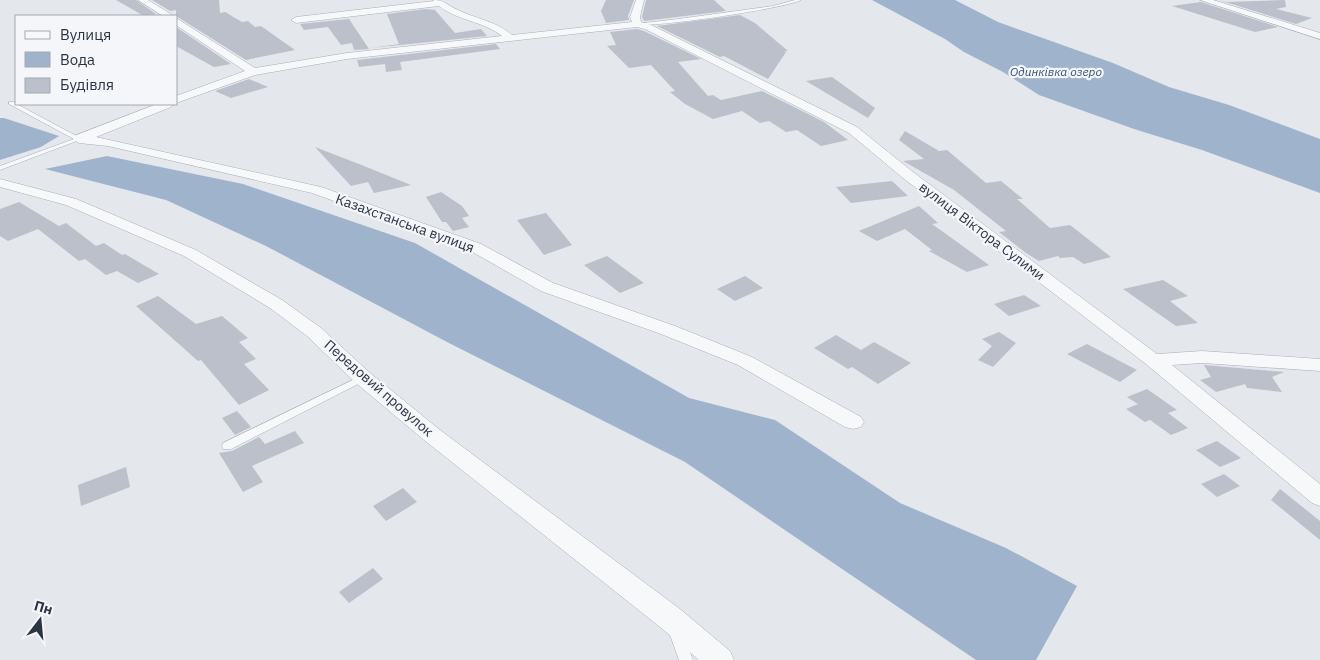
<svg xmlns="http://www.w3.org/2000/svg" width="1320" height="660" font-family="'IBM Plex Sans',sans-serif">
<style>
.water{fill:#9fb4cc}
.building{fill:#bbc0ca}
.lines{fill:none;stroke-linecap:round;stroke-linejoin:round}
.lane-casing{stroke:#a9aeb7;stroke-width:1}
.street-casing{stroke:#a9aeb7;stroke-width:1}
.lane{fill:#f7f8fa;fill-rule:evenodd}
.street{fill:#f7f8fa;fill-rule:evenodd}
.labels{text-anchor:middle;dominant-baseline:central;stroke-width:4.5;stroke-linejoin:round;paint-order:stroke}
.far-water-label{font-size:12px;font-style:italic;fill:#34527a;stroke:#f4f6f9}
.street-label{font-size:14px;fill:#2b3445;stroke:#f4f6f9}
</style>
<rect width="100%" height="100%" fill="#e4e7ec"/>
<path class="water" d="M872,0H955L998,22L1113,63L1169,87L1229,105L1320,139V193L1202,150L1134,129L1039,95L1003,72L964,52L945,39Z
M0,118H4L59,136L41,147L0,160Z
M107,156L243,184L415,243L689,398L775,420L900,503L1006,548L1077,586L1036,660H976L685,462L447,342L266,246L166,200L45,169Z"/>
<path class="building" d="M116,0H136L156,14L144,16Z
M152,0H219L220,13L225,12L242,22L248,21L255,27L261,26L295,50L246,60L176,16V10L170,11Z
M606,0H634L628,16L629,20L606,23L601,11Z
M646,0H714L726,11L644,21L642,17Z
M1219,0L1227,2L1285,0L1286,7L1276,9L1312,18L1296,24Z
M1201,2L1278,27L1255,32L1172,6Z
M426,9L435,10L455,33L481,29L487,36L371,48L399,44L387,14Z
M740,15L755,23L788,51H784L786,52L768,79L724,56L720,57L657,26Z
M349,19L369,49L354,50L352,43L341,45L328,27L304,30L300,24Z
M176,27L231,64L214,67L176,46Z
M637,29L644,31L701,59L678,62L708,96L713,95L721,100L762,91L824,122L848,140L821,146L797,130L786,132L769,121L760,123L742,111L713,119L685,104L670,92L675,91L651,65L629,68L607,46L616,45L610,32Z
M496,44L500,49L400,62L402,70L386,72L385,64L359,67L357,60Z
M832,77L875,108L868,118L806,81Z
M249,79L268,87L231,98L215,91Z
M905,131L939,151L947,150L986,183L1001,181L1023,199H1017L1050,228L1070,225L1111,257L1084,264L1073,257L1060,258L1058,256L1039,261L1026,253L999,232L1006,231L954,190L903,161L924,159L899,140Z
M315,147L359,164L411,185L374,193L368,182L351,186Z
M892,181L908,196L851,203L836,187Z
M441,192L462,206L469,216L462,218L469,227L453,231L446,222H442L426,197Z
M19,202L59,226L66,223L96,246L104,243L122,255L125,254L159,274L138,283L117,271L106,275L85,259L79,261L38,229L8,241L0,236V209Z
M919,206L938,223L932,224L989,265L967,272L929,251L932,250L905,229L877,241L859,231Z
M546,213L572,245L544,255L517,220Z
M607,256L644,283L620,293L584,265Z
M745,276L763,288L735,301L717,289Z
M1163,280L1188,296L1170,301L1198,323L1176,326L1123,289Z
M1024,295L1041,306L1009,316L994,304Z
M158,296L196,324L222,316L248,338L239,342L256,359L244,364L269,390L239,405L201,360L198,361L136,306Z
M999,332L1016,343L993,367L978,360L992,346L982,339Z
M836,335L861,350L874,342L911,363L878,384L852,367L848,369L814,348Z
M1087,344L1137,370L1120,382L1067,354Z
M1204,365L1284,372L1272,377L1282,392L1247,388L1245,384L1216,392L1200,380L1211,377Z
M1147,389L1177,410L1168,413L1188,428L1171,435L1150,420L1145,422L1126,409L1138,404L1127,397Z
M237,411L251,427L235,435L222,418Z
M295,431L304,443L252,466L263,482L243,492L219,453L232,451L259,437L265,444Z
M1217,441L1241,458L1220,467L1196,450Z
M126,467L130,487L81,506L78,485Z
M1224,474L1240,486L1217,497L1201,484Z
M403,488L417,502L386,521L373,506Z
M1280,489L1320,521V540L1271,500Z
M373,568L383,579L349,603L339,592Z"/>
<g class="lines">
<defs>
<path id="lane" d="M795,0H801C787,8 648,29 635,24L678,19L773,6Z
M9,102H13L82,139L0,170V166L74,139L9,104Z
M363,375L366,376L368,378L366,380L231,449H223L222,446L223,443Z
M677,629L682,631L693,660H679L670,635L672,631Z"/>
<path id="street" d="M138,0H148L174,16H163Z
M433,0C446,0 446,5 458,10C476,19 496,21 512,35L632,22L630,17L636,0H644L640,17L641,22L651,25L857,127L913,172L1157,354L1202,351L1320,359V371L1202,363L1172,365L1320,484V506L1312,503L1146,364L903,178L849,133L645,29L637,27L347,59L255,75L176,103V96L245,71L176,25V18L255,68L347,53L502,36C483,21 458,21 439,6L296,23L291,20L296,17L434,1Z
M1200,0H1213L1320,33V39Z
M157,104H173L171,107L96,137L321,187L481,244L553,283L675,326L752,357L861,417L864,422L861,427L853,429L845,427L738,365L661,334L541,291L469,250L312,193L108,146L79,143L73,139L74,136Z
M0,179L76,199L196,250L282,300L321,328L370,373L440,430L680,609L730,651L734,660H699L660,627L424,440L356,383L307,336L270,308L184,256L66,205L0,187Z"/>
</defs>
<use href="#lane" class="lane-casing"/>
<use href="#street" class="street-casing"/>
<use href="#lane" class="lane"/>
<use href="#street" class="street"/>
</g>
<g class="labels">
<g class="far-water-label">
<text x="1056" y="71">Одинківка озеро</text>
</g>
<g class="street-label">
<text transform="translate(405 223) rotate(20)">Казахстанська вулиця</text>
<text transform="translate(982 231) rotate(37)">вулиця Віктора Сулими</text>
<text transform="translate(379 388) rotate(41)">Передовий провулок</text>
</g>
</g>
<rect x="15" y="15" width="162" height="90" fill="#f4f6f9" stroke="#a4a8b1"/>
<rect x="25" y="31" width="25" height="8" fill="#f7f8fa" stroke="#a4a8b1"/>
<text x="60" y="40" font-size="15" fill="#2b3445">Вулиця</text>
<rect x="25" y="52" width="25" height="15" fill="#9fb4cc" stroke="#a4a8b1"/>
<text x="60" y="65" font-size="15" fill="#2b3445">Вода</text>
<rect x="25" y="78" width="25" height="15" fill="#bbc0ca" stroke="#a4a8b1"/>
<text x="60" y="90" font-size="15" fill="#2b3445">Будівля</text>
<g transform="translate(40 620) rotate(16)" stroke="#f4f6f9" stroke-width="4" paint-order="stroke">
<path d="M0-4L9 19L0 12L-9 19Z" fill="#2b3445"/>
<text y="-8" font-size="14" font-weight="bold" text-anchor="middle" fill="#2b3445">Пн</text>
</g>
</svg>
